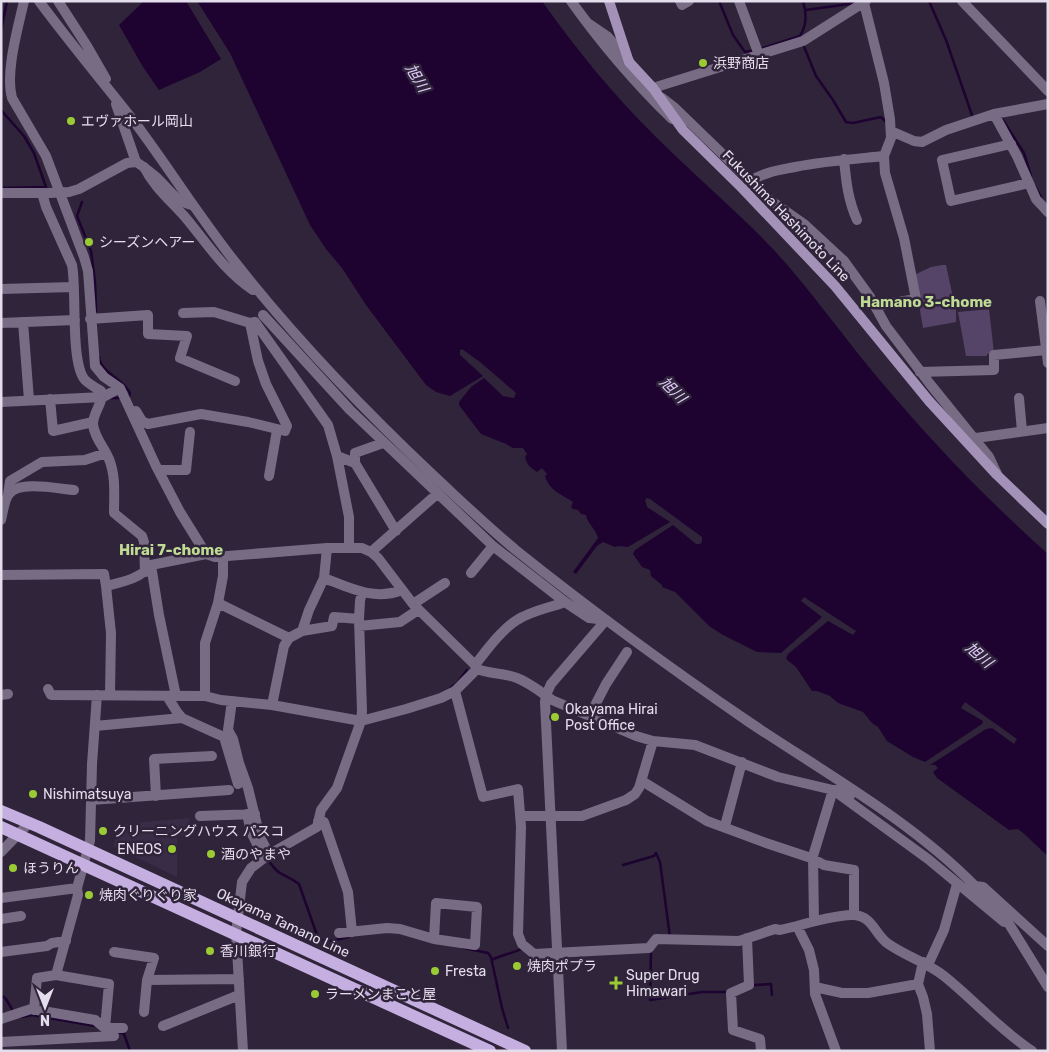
<svg xmlns="http://www.w3.org/2000/svg" width="1049" height="1052" font-family="Rubik,'Noto Sans JP',sans-serif">
<style>
.built{fill:#382c47}
.green{fill:#554368}
.water{fill:#1e0331}
.lines{fill:none;stroke-linecap:round;stroke-linejoin:round}
.stream{stroke:#1e0331;stroke-width:2.5}
.minor{stroke:#776c84;stroke-width:10}
.tertiary{stroke:#776c84;stroke-width:10}
.secondary{stroke:#a391b8;stroke-width:10}
.primary{stroke:#c5aee0;stroke-width:12}
.poi-dot{fill:#9bcb33;stroke:#2f243a;stroke-width:2}
.labels{text-anchor:middle;dominant-baseline:central;stroke-width:5;stroke-linejoin:round;paint-order:stroke}
.poi-label{font-size:14px;fill:#e4ddec;stroke:#2f243a;text-anchor:start}
.street-label{font-size:14px;fill:#e4ddec;stroke:#2f243a}
.water-label{font-size:15px;font-style:italic;fill:#e3cdfe;stroke:#2f243a}
.neighbourhood-label{font-size:15px;font-weight:bold;fill:#c0dc94;stroke:#2f243a}
</style>
<rect width="100%" height="100%" fill="#2f243a"/>
<path class="built" d="M189,818V834L177,837V877L113,846L121,824Z"/>
<path class="green" d="M942,265H946L956,311V322L923,328L914,275L931,267Z
M989,309L994,353L987,354V356H966L958,312Z"/>
<path class="water" d="M144,1H186L221,59L200,72L159,90L143,67L119,25Z
M197,1H542C576,49 614,96 656,137C694,175 736,210 773,249C809,288 839,331 873,372C927,437 985,498 1048,554V856C1037,847 1029,837 1018,829L1009,830L937,778L933,772L938,768L935,765H930L986,729L992,728L1014,744L1017,739L965,702L961,708L983,721L982,724L925,762L913,757L887,741L878,727L872,723L863,712L838,703L830,696L817,691H812L796,667L786,659L788,654L828,621L853,635L856,631L804,597L801,601L822,617L781,653L757,652L723,635L709,626L675,592L662,587V585L651,576L650,570L642,567L633,554L635,550L673,525L696,544H700L702,542V537L650,499L647,498L645,500L647,507L670,522L628,547L618,546L615,547L603,542L597,546L576,574L573,572L598,538C596,529 587,523 586,515L581,514L578,510L573,509L571,507L573,502C562,494 549,491 545,476L547,474L542,468L537,472C530,467 527,465 525,457L527,454L523,448H513L506,444L481,434L459,405V402L471,387L484,378L503,396L514,398L516,393L480,362L462,349L460,350V355L483,376L450,396L436,392L426,385L366,305L342,268L326,249L310,225L230,53Z"/>
<g class="lines">
<path class="stream" d="M719,1L733,35L745,52L755,50
M929,1L946,40L973,118
M806,10L856,3
M1,31L7,1
M803,44L816,76L833,100L846,122L853,123L881,117L886,122
M760,49L800,36C807,25 807,14 803,1
M1,110L24,136L34,153L47,190
M1001,117L1024,153L1031,176
M1035,186L1043,201
M1,188L46,187
M82,202L77,216L91,251L95,282L96,311
M99,357C101,373 121,377 130,393L129,396
M110,398H119
M448,690L458,682L467,670
M268,859C277,876 286,874 299,884L318,938C326,944 338,939 348,937
M623,865L654,856L656,853L660,862L670,937
M464,948L488,953L491,957L502,1008L508,1028
M651,950L650,1000L702,992H725
M492,960C502,954 513,954 523,948
M755,985L771,984L772,995
M1,995L6,999L13,1011
M22,1017L32,1015L95,1026
M119,1032L124,1034L130,1051"/>
<path class="minor" d="M24,1C18,28 5,72 12,98L46,156L84,257L88,271L95,366L104,377L120,388L156,466L180,512L206,554
M39,1C70,43 104,83 136,124C171,171 202,221 239,267C299,343 365,411 435,477C462,502 489,528 517,551C592,611 670,668 749,722C825,773 910,820 975,886L983,887L1048,946
M58,1L87,46L106,79
M680,1L682,5L689,1
M739,1L759,55
M962,1L1048,91
M589,24L608,37L629,61
M653,88L803,41L866,1
M662,98L675,108L770,200L804,224L844,261L870,297L886,326L930,384L989,457L997,474
M116,104L136,162
M994,114L1017,156L1036,199L1048,212
M891,131L914,141L922,142L946,130L994,114L1048,104
M1011,144L942,160L951,201L1029,183
M844,159C846,181 848,200 857,220
M144,167C154,187 170,200 185,217C207,243 224,271 253,290
M751,181C764,172 780,170 795,167C825,161 854,159 884,156L891,138L890,119L884,83L864,3
M1,193H48
M42,193L46,207L72,265C77,290 70,363 85,380C89,384 96,388 101,391C104,403 93,412 93,424C94,437 104,447 109,459C116,476 114,495 114,513L142,536L144,542L145,572
M1,289L74,287
M1040,301L1048,363
M875,306L916,299L904,238L885,173L884,156
M183,313L214,312L250,323L255,322
M263,315L350,410L493,546L565,602L589,618L606,620
M90,319L148,315V334L187,336L180,358L235,381
M23,322L29,400
M255,322L328,425L337,456L349,517V548
M1,323L75,320
M920,372L994,370V355L1046,350
M1019,398L1022,431
M50,399L53,431L93,422
M1,402L103,397L120,388
M136,411L142,421L148,424L201,414L248,422L285,431L287,426L266,384L258,361L250,323
M976,438L1048,428
M337,456L355,463L396,531
M355,463V453L383,443
M159,470H186L190,432
M269,476L277,430
M8,495L10,481L42,462L85,460L106,453
M1,520C3,513 4,500 9,494C19,480 59,489 74,490
M371,552L437,494
M151,565L159,615L176,696
M471,573L493,546
M1,575L104,574L106,586C122,582 140,579 151,565L206,554L215,557L327,548H362L371,552L378,558L413,604L475,665L477,669C490,674 504,673 517,678C530,683 541,692 552,700L636,736L653,741L695,745L778,777L833,790H840L850,796
M324,578C350,588 374,601 402,590
M106,586L111,633L110,695
M218,603L289,638
M413,604L445,583
M359,626L400,622L418,610
M302,631L332,626L334,617L359,619
M475,665C486,651 502,629 517,620C531,611 549,608 565,602
M48,689L51,695L205,696L221,700L272,705L361,721L406,709L441,698L455,691L477,669
M455,691L483,797L518,789L521,827L518,934L522,944L534,954L649,948L656,939L739,941L775,929L780,930L797,926
M1,695L8,694
M167,696L177,712L182,718L224,737L238,784
M205,696V643L218,603L223,576V556
M232,701L228,730L233,739L239,763L248,788L260,837L269,854
M272,705L284,646L289,638L302,631L309,610L324,578L327,548
M589,717L606,684L627,652
M95,726L182,718
M642,781L707,821L766,843L811,858L824,865L854,870V915
M840,795L928,859L1004,922
M156,796L154,759L212,756
M91,800L229,790
M247,814L251,832L259,848
M200,816L255,814
M520,816H582L626,800L635,794L639,788L653,741
M318,821L324,822L348,892L352,932
M725,826L742,762
M1,852L29,823
M1,898L77,888L90,841L92,764L97,695
M1,919L21,916
M814,921L813,856L833,790
M339,933L387,928L400,929L434,939L475,945L477,907L436,903L434,939
M747,938L749,985L731,993L733,1030L760,1039L761,1051
M1,952L47,946L52,943L66,941
M114,952L154,958L147,980L144,1012
M923,962L918,984L923,997L927,1014L930,1051
M928,965L944,930L957,884
M56,975L78,895L77,888
M147,980L239,979
M815,987L842,993H868L918,984
M34,1010L37,978L56,975L109,984L105,1028
M1,1019L31,1009L95,1020L105,1028H123
M163,1026L239,995
M1,1042L114,1036
M243,1051L236,933L242,882L251,868L268,855L317,827L321,810L337,788L361,721L362,711L359,619L360,601L362,592
M836,1051L815,994L814,970L809,950L797,926C810,922 842,914 854,915C872,916 875,934 887,943C905,956 926,962 944,976C974,1000 999,1029 1032,1051"/>
<path class="tertiary" d="M571,1C601,43 635,83 672,119
M50,193L69,192L79,189L127,163L136,162C143,166 149,171 155,176C168,187 175,202 192,205
M975,886L1006,919L1048,987
M562,1051L545,702L546,695L551,684L606,620"/>
<path class="secondary" d="M609,1L629,62L653,88L683,130L742,188L835,286L929,401L997,475L1048,524"/>
<path class="primary" d="M1,811L39,827L525,1051
M1,827L490,1051"/>
</g>
<g class="poi-dot">
<circle cx="703" cy="63" r="5"/>
<circle cx="71" cy="121" r="5"/>
<circle cx="89" cy="242" r="5"/>
<circle cx="555" cy="717" r="5"/>
<circle cx="33" cy="794" r="5"/>
<circle cx="103" cy="831" r="5"/>
<circle cx="172" cy="849" r="5"/>
<circle cx="211" cy="854" r="5"/>
<circle cx="13" cy="868" r="5"/>
<circle cx="89" cy="895" r="5"/>
<circle cx="210" cy="951" r="5"/>
<circle cx="517" cy="966" r="5"/>
<circle cx="435" cy="971" r="5"/>
<path d="M613.5 975.5h5v5h5v5h-5v5h-5v-5h-5v-5h5z"/>
<circle cx="315" cy="994" r="5"/>
</g>
<g class="labels">
<g class="poi-label">
<text x="713" y="63">浜野商店</text>
<text x="81" y="121">エヴァホール岡山</text>
<text x="99" y="242">シーズンヘアー</text>
<text x="565" y="709">Okayama Hirai<tspan x="565" dy="16">Post Office</tspan></text>
<text x="43" y="794">Nishimatsuya</text>
<text x="113" y="831">クリーニングハウス パスコ</text>
<text x="162" y="849" text-anchor="end">ENEOS</text>
<text x="221" y="854">酒のやまや</text>
<text x="23" y="868">ほうりん</text>
<text x="99" y="895">焼肉ぐりぐり家</text>
<text x="220" y="951">香川銀行</text>
<text x="527" y="966">焼肉ポプラ</text>
<text x="445" y="971">Fresta</text>
<text x="626" y="975">Super Drug<tspan x="626" dy="16">Himawari</tspan></text>
<text x="325" y="994">ラーメンまこと屋</text>
</g>
<g class="street-label">
<text transform="translate(786 216) rotate(46)">Fukushima Hashimoto Line</text>
<text transform="translate(283 923) rotate(25)">Okayama Tamano Line</text>
</g>
<g class="water-label">
<text transform="translate(417 78) rotate(59)">旭川</text>
<text transform="translate(673 390) rotate(45)">旭川</text>
<text transform="translate(979 655) rotate(41)">旭川</text>
</g>
<g class="neighbourhood-label">
<text x="926" y="302">Hamano 3-chome</text>
<text x="171" y="550">Hirai 7-chome</text>
</g>
</g>
<rect width="1049" height="1052" fill="none" stroke="#e4ddec" stroke-width="5"/>
<g transform="translate(45 1007) rotate(180)" stroke="#2f243a" stroke-width="4" paint-order="stroke">
<path d="M0-4L9 19L0 12L-9 19Z" fill="#e4ddec"/>
<text y="-8" font-size="14" font-weight="bold" text-anchor="middle" fill="#e4ddec">N</text>
</g>
</svg>
